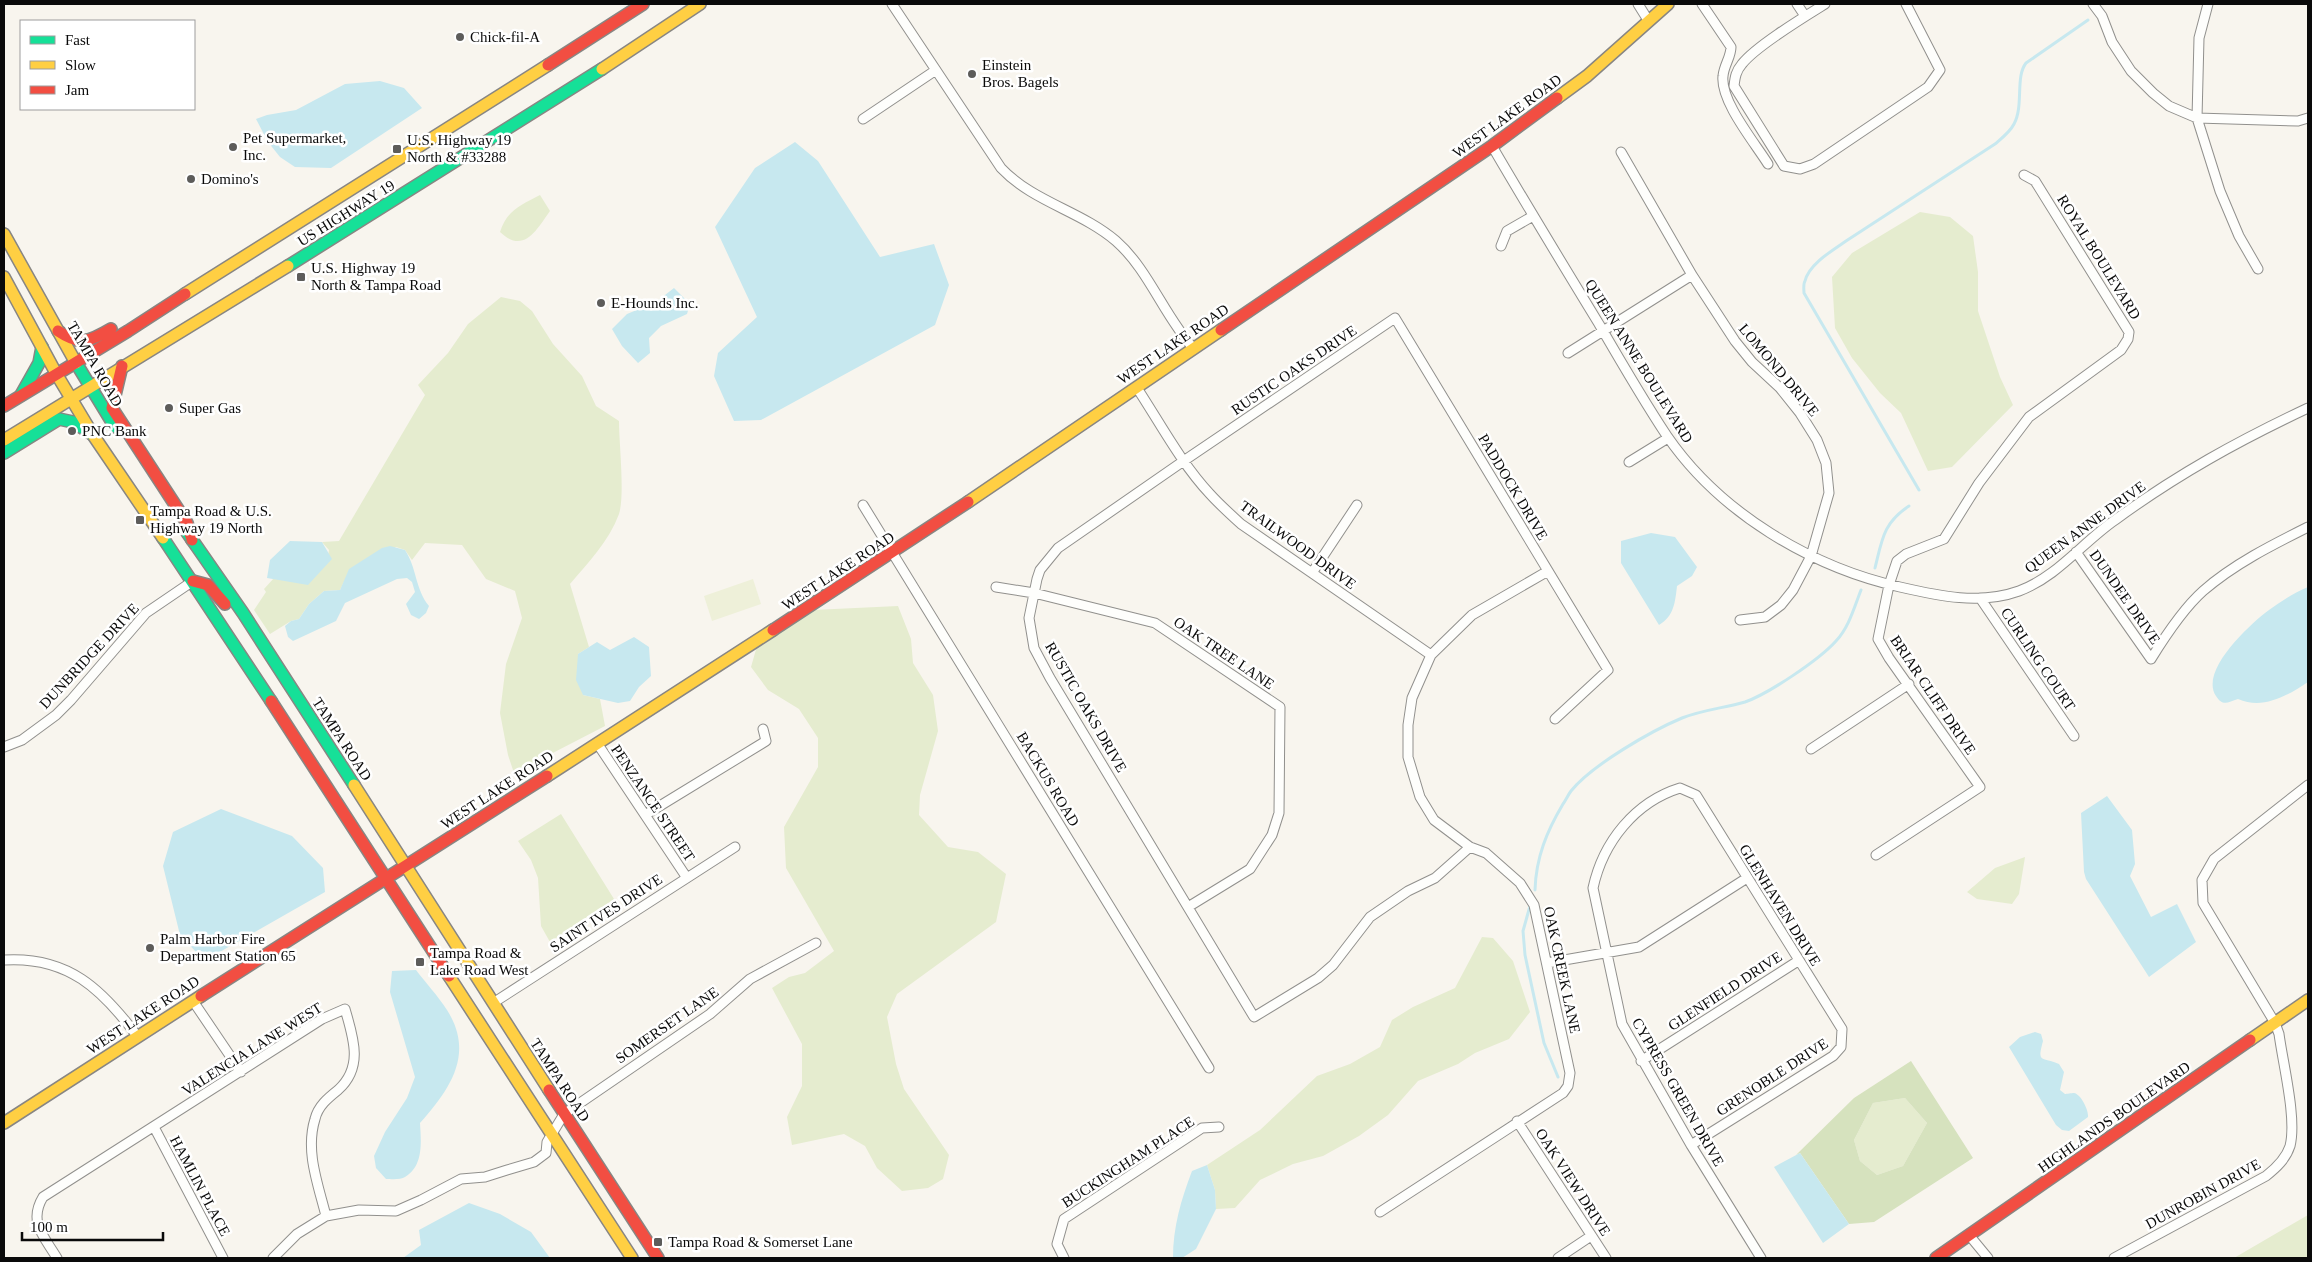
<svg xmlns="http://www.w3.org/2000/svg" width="2312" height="1262" font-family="'Times New Roman',serif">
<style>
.green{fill:#e5eccf}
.forest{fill:#d6e2be;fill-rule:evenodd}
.pitch{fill:#eef0d9}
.water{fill:#c7e8ef}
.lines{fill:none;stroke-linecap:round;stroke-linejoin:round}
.stream{stroke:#c7e8ef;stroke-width:3}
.street-casing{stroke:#91908d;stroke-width:11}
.fast-casing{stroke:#888683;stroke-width:14}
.slow-casing{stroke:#888683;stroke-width:14}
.jam-casing{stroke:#888683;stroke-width:14}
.street{stroke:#fefefc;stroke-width:9}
.fast{stroke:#16e098;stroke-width:11}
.slow{stroke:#ffcf43;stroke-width:11}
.jam{stroke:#f24e42;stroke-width:11}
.poi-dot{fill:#5d5c5a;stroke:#fff;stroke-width:2}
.labels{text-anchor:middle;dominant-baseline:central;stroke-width:5;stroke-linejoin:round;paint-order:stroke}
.poi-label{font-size:15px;fill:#0a0a0a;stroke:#fff;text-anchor:start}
.street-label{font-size:15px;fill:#0a0a0a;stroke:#fff}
</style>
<rect width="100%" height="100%" fill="#f8f5ee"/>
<path class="green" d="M540,195L550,211C537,229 524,255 500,232C507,210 521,205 540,195Z
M1920,212L1950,217L1973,236L1978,272V311L2000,377L2013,405L1952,467L1928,471L1901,413L1880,393L1852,358L1835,328L1832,277L1852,253Z
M501,297L520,301L532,311L553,344L582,376L596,406L619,421C619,444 625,495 619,514C609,541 588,563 570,584L589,647L578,654L583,695L600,699L605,726L514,773L508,755L500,713L506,664L522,618L515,591L486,579L462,545L425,543L412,560L405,550L396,547L344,582L340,590L324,591L309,604L299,619L291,621L270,634L254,610L266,592L264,589L274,578C289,581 315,578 325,565C328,562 328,555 329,550L322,542L339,541L425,395L418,385L448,353L468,324Z
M898,606L911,639L913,663L933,695L938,731L920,795L919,815L948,847L978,852L1006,874L996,922L897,994L887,1017L896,1064L904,1089L949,1155L943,1179L928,1188L902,1191L877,1168L865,1146L844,1134L792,1145L787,1117L802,1086V1044L772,988L789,977L805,973L834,951L786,868L784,827L818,767V738L799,709L768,690L751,667L757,646L813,610Z
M561,814L614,899L550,942L541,926L538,878L531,860L518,841Z
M2025,857L2019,894L2012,904L1977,899L1967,892L1995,868Z
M1482,937L1493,938L1513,961L1530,1012L1509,1039L1475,1053L1458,1064L1418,1081L1388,1115L1359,1136L1323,1156L1293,1164L1260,1180L1235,1208L1216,1209L1215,1190L1207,1165L1260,1130L1317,1076L1350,1064L1380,1047L1392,1020L1413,1007L1455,988Z
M1905,1098L1927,1123L1903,1166L1877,1175L1860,1161L1854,1140L1873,1103Z
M2308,1215V1258H2234Z"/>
<path class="forest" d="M1911,1061L1973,1158L1874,1222L1849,1224L1800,1153L1796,1155L1854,1098ZM1905,1098L1927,1123L1903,1166L1877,1175L1860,1161L1854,1140L1873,1103Z"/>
<path class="pitch" d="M753,579L761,604L712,621L704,596Z"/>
<path class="water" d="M380,81L404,88L422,108L331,168L295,167L280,157L268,142L256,119L267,115L296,110L345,84Z
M795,142L818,161L880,257L934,244L949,285L935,325L761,420L734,421L714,376L718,353L757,317L715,227L755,168Z
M674,288L690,304L687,314L661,326L649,338L650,353L638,363L622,346L612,329L627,314L656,302Z
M1651,533L1675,537L1697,567L1692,576L1677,586C1675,603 1674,616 1659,625L1621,563V541Z
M290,541L322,542L332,559L308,585L267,578L270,560Z
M390,546L405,550C417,568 415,589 429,606L426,613L419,619L411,615L406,604L415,592L412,582L407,578L397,579L345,603L336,621L293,641L288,637L285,626L291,621L299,619L309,604L324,591L340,590L349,569L382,548Z
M2308,587V682C2287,696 2263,710 2238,699C2228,702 2223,707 2216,696C2199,671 2250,624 2269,610C2281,601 2294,593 2308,587Z
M634,637L649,647L651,676L639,687L630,701L618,703L583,695L576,680L578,654L597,642L610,650Z
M2107,796L2132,830L2135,864L2130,876L2151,917L2177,904L2196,942L2149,977L2086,879L2084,872L2081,813Z
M221,809L292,836L323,868L325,892L218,953H197L180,935L163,866L173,832Z
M416,970C426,983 438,996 447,1010C475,1054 450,1089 420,1123C421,1141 424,1166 405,1177C401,1180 391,1179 386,1179L376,1168L374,1156L385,1132L407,1098L415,1077L390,992L392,971Z
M2035,1032L2041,1034L2043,1041C2037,1064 2041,1056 2059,1064L2064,1072L2060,1090L2065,1094C2066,1094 2072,1093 2074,1093C2081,1094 2089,1111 2088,1117L2069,1131L2062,1130L2056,1125L2009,1047L2020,1037Z
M1800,1153L1849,1224L1823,1243L1774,1167Z
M1207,1165L1215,1190L1216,1209L1196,1249L1182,1258H1173C1173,1227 1181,1200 1192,1171Z
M469,1203L500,1214L531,1232L550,1258H403L421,1245L419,1230Z"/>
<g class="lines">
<path class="stream" d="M1919,490L1804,293C1804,290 1803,284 1805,281C1809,264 1833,250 1846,241L1995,144C2002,138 2010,132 2014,124C2024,106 2015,77 2026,63L2088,20
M1875,568C1882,540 1883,523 1909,506
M1535,890C1536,857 1547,831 1563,804C1566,800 1568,795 1571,791C1592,765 1651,731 1682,718C1702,710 1724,708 1745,702C1768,694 1819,660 1836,641C1849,627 1854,608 1861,590
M1530,906L1523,931L1525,955L1544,1043L1558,1077"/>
<defs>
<path id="street" d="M892,4L1001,168C1033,202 1081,211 1116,241C1149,270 1164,316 1194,349
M1638,4L1648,20
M1702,4L1731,47C1731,57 1724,65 1723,76C1720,101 1755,143 1768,164
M1797,4L1805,16
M1825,4C1804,17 1756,46 1742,64C1736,71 1735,77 1734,86L1784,166L1800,169L1814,164L1928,87L1940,70L1906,4
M2093,4L2102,16L2112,42L2131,71L2153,93L2169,106L2197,118L2298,121L2308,118
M2208,4L2199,38L2197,118L2220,191L2239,236L2258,269
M863,119L936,70
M1492,146C1527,206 1563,265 1599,324C1621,362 1643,400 1667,436C1720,513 1811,567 1900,587C1939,596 1980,605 2019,591C2057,577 2083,542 2115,520C2178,474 2238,441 2308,408
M1621,152L1692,275L1735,341L1752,362L1780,388L1800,413L1817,440L1826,463L1829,493L1811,556L1793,590L1781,605L1765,617L1740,620
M1501,246L1507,231L1533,216
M1568,353L1692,275
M1137,388C1160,423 1181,463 1210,494C1219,504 1230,514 1241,524L1431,655
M1629,462L1668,438
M863,505L1209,1068
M2076,552L2151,659C2164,638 2185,607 2203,591C2234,564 2272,545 2308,527
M1312,573L1357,505
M996,587L1034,593L1155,623L1280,707L1279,813L1272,835L1250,869L1188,907
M1980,598L2074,736
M597,743L687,878
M4,747L22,740L56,715L71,700L146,613L193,581
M1811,749L1909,684
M645,815L766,741L763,729
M1470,847L1435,878L1408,891L1370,917L1333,965L1318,978L1254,1017L1050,678L1034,648L1029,618L1037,579L1040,570L1058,548L1185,460L1395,318L1608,670L1555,719
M1876,855L1980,787L1889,658L1878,639L1889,585L1897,561L1906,554L1944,539L1979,483L2029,417L2121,350L2128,339L2129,332L2035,181L2024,175
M4,960C68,956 102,989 138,1037
M1547,963L1639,947L1747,878
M193,1001L241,1072
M493,1003L735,847
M1641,1061L1798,961
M1517,1121L1606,1258
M154,1127L223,1258
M1691,1145L1833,1056L1841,1047L1842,1029L1696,795L1680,788C1635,802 1603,842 1593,888L1622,1024L1691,1145L1761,1258
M1380,1212L1563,1093L1568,1086L1570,1073L1534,905L1520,883L1486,853L1470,847L1434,820L1420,797L1408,757V725L1412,698L1431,655L1472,615L1548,571
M1969,1235L1988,1258
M57,1258C44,1236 28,1222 43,1197L322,1019L345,1009C353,1037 364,1067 338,1090C328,1098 318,1106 315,1119C305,1151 318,1184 326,1216
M273,1258L297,1234L326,1216L359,1210L396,1211L421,1200L461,1179L485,1177L507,1170L534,1162L546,1153L547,1142L564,1114L710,1014L750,979L816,943
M1064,1258L1057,1244L1064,1219L1202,1128L1219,1127
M1558,1258L1591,1236
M2114,1258L2266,1176C2276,1168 2286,1159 2290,1146C2297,1119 2283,1064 2279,1034L2275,1023L2203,903L2202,880L2214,859L2308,785"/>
<path id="fast" d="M288,266L602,69
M76,363L115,427
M21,395L39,363L42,347
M4,453L59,419L73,422L93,435
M186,531L243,613L354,785
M163,538L271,701"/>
<path id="slow" d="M602,69L700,4
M1557,98L1587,76L1668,4
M4,234L76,363
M4,277L57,375
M185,294L548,65
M57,375L93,435L163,538
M4,440L288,266
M968,502L1221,330
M547,776L773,630
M354,785L549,1090
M449,976L632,1258
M2250,1040L2308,1000
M4,1123L201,996"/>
<path id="jam" d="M548,65L643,4
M1221,330L1492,146L1557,98
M58,331C80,346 89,342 111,329
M122,366L112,408L187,523L192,540
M4,406L128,331L185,294
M193,581L208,585L225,604
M773,630L968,502
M271,701L449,976
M201,996L547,776
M549,1090L658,1258
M1936,1258L2250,1040"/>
</defs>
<use href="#street" class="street-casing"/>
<use href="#fast" class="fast-casing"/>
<use href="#slow" class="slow-casing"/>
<use href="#jam" class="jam-casing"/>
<use href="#street" class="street"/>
<use href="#fast" class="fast"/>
<use href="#slow" class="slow"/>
<use href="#jam" class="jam"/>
</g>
<g class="poi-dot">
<circle cx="460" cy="37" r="5"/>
<circle cx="972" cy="74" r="5"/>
<circle cx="233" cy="147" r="5"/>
<rect x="392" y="144" width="10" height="10" rx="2.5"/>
<circle cx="191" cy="179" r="5"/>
<rect x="296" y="272" width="10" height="10" rx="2.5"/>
<circle cx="601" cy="303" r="5"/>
<circle cx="169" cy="408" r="5"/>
<circle cx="72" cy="431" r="5"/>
<rect x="135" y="515" width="10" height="10" rx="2.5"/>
<circle cx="150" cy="948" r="5"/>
<rect x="415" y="957" width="10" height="10" rx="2.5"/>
<rect x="653" y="1237" width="10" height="10" rx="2.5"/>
</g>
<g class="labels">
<g class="poi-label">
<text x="470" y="37">Chick-fil-A</text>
<text x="982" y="65">Einstein<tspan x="982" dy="17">Bros. Bagels</tspan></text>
<text x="243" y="138">Pet Supermarket,<tspan x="243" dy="17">Inc.</tspan></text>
<text x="407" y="140">U.S. Highway 19<tspan x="407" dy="17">North &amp; #33288</tspan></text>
<text x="201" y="179">Domino's</text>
<text x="311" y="268">U.S. Highway 19<tspan x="311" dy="17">North &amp; Tampa Road</tspan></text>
<text x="611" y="303">E-Hounds Inc.</text>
<text x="179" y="408">Super Gas</text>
<text x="82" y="431">PNC Bank</text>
<text x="150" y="511">Tampa Road &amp; U.S.<tspan x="150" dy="17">Highway 19 North</tspan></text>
<text x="160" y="939">Palm Harbor Fire<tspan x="160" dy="17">Department Station 65</tspan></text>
<text x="430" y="953">Tampa Road &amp;<tspan x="430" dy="17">Lake Road West</tspan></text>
<text x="668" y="1242">Tampa Road &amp; Somerset Lane</text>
</g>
<g class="street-label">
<text transform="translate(1507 116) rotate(-36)">WEST LAKE ROAD</text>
<text transform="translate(346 213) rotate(-32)">US HIGHWAY 19</text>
<text transform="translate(2099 257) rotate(58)">ROYAL BOULEVARD</text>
<text transform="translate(1173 344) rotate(-34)">WEST LAKE ROAD</text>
<text transform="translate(1639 361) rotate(58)">QUEEN ANNE BOULEVARD</text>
<text transform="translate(95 364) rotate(60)">TAMPA ROAD</text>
<text transform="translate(1294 370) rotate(-34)">RUSTIC OAKS DRIVE</text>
<text transform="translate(1779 370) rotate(50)">LOMOND DRIVE</text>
<text transform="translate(1513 487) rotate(59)">PADDOCK DRIVE</text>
<text transform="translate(2085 527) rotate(-36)">QUEEN ANNE DRIVE</text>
<text transform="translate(1298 545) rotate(36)">TRAILWOOD DRIVE</text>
<text transform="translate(838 571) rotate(-33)">WEST LAKE ROAD</text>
<text transform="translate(2125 597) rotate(55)">DUNDEE DRIVE</text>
<text transform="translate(1224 653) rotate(34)">OAK TREE LANE</text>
<text transform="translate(89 656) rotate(-47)">DUNBRIDGE DRIVE</text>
<text transform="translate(2038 659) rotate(56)">CURLING COURT</text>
<text transform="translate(1933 695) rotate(56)">BRIAR CLIFF DRIVE</text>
<text transform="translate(1086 707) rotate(60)">RUSTIC OAKS DRIVE</text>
<text transform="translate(342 739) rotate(57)">TAMPA ROAD</text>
<text transform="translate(1048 779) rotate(59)">BACKUS ROAD</text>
<text transform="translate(497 790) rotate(-33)">WEST LAKE ROAD</text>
<text transform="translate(653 803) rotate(56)">PENZANCE STREET</text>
<text transform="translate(1780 905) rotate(58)">GLENHAVEN DRIVE</text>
<text transform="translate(606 913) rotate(-33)">SAINT IVES DRIVE</text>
<text transform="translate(1562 970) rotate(78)">OAK CREEK LANE</text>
<text transform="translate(1725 991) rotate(-33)">GLENFIELD DRIVE</text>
<text transform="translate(143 1015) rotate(-33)">WEST LAKE ROAD</text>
<text transform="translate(667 1025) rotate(-35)">SOMERSET LANE</text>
<text transform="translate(252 1049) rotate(-32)">VALENCIA LANE WEST</text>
<text transform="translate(1772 1077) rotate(-33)">GRENOBLE DRIVE</text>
<text transform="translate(560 1080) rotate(57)">TAMPA ROAD</text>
<text transform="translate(1678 1092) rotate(60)">CYPRESS GREEN DRIVE</text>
<text transform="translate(2114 1117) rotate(-35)">HIGHLANDS BOULEVARD</text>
<text transform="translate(1128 1162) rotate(-33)">BUCKINGHAM PLACE</text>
<text transform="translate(1573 1182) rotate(57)">OAK VIEW DRIVE</text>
<text transform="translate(200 1186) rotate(62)">HAMLIN PLACE</text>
<text transform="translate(2203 1194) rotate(-29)">DUNROBIN DRIVE</text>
</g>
</g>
<rect width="2312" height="1262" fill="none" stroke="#0a0a0a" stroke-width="10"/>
<rect x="20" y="20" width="175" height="90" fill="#ffffff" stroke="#9d9d9d"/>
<rect x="30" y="36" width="25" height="8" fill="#16e098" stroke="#9d9d9d"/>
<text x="65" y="45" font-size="15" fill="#0a0a0a">Fast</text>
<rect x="30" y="61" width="25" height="8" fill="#ffcf43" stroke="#9d9d9d"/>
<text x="65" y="70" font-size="15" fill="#0a0a0a">Slow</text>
<rect x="30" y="86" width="25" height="8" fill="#f24e42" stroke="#9d9d9d"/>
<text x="65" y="95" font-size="15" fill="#0a0a0a">Jam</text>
<path d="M22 1232v8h141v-8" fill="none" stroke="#0a0a0a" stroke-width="2.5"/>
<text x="30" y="1232" font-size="15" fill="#0a0a0a" stroke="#ffffff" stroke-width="4" paint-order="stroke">100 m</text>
</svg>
